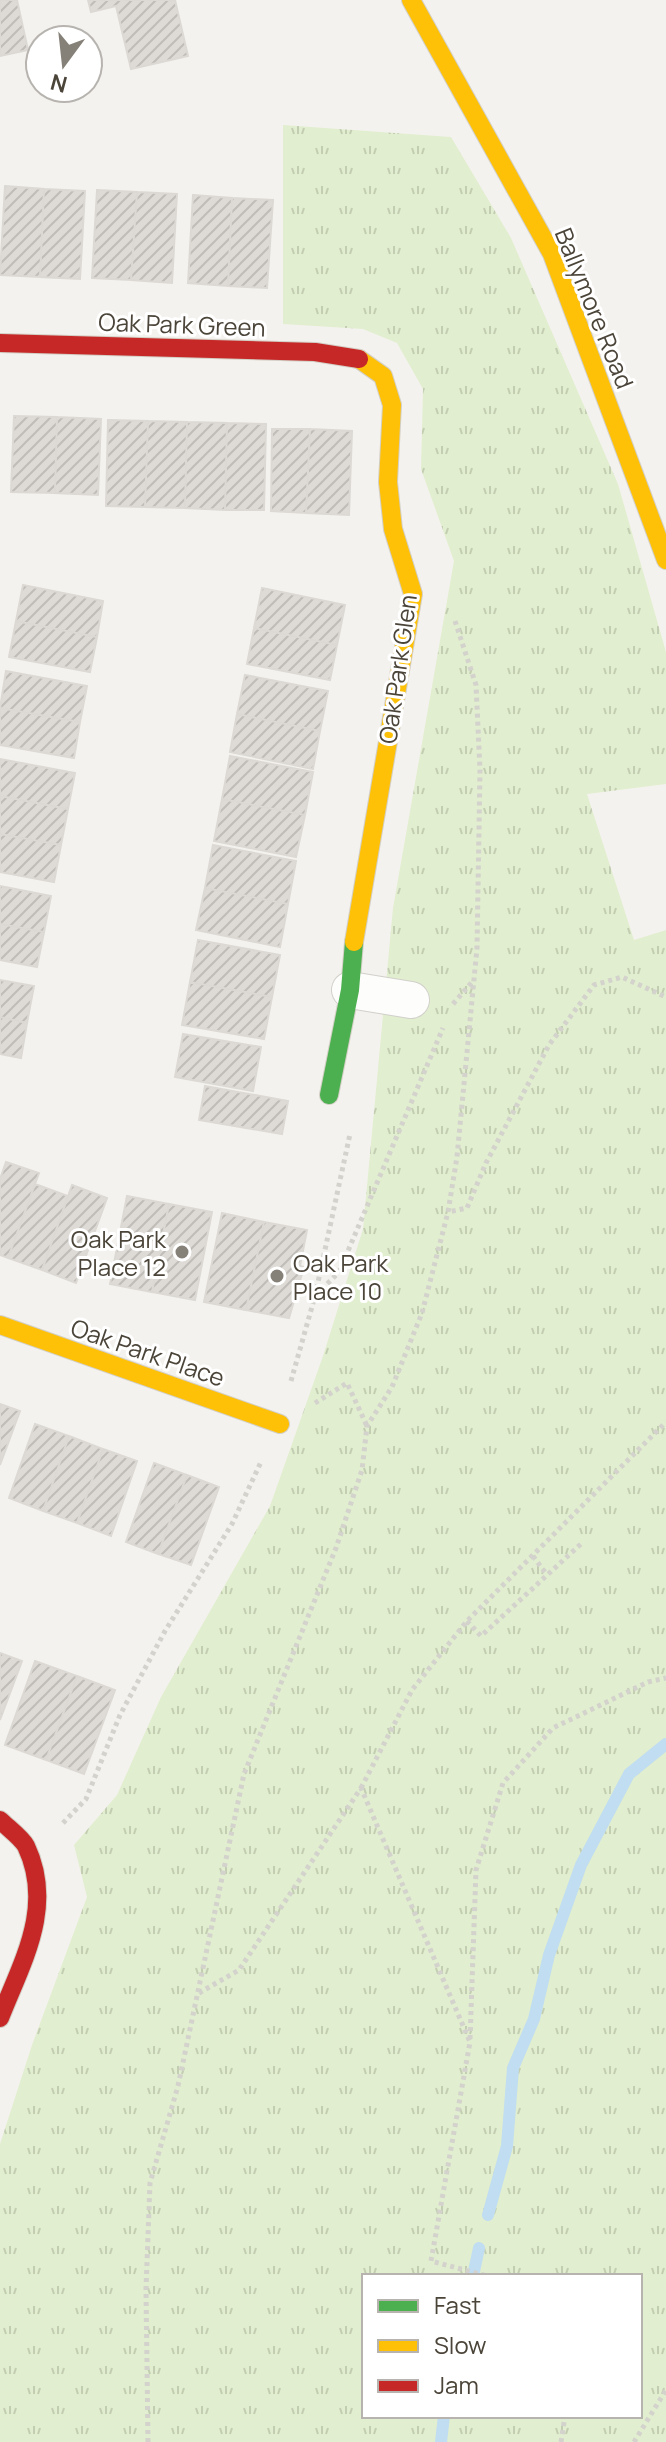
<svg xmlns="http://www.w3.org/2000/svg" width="666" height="2442" font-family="Manrope,sans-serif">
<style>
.grass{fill:url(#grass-tufts);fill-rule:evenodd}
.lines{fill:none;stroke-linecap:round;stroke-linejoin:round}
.stream{stroke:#c0ddf1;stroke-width:12}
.building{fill:url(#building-hatch);stroke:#dcd9d4;stroke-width:2}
.street-casing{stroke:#d2d0cb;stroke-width:38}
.fast-casing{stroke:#d3cfc5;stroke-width:20}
.slow-casing{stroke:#d3cfc5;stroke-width:20}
.jam-casing{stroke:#d3cfc5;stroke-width:20}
.path{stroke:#d3d2cc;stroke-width:5;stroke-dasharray:4 4;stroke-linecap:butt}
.street{stroke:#fdfdfc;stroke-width:36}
.fast{stroke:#4caf50;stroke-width:18}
.slow{stroke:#ffc107;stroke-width:18}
.jam{stroke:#c62828;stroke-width:18}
.poi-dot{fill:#868178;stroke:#fff;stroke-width:3}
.labels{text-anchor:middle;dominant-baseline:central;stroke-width:6;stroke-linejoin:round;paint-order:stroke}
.street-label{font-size:24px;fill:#4b4439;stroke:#fff}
.poi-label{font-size:24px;fill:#4b4439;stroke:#fff;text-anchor:end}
</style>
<defs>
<pattern id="grass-tufts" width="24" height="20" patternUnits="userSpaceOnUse" patternTransform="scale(2)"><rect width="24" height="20" fill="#e1eecf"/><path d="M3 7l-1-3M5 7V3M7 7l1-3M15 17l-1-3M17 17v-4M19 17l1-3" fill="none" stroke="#c3cdb2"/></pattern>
<pattern id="building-hatch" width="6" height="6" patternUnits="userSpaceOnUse" patternTransform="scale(2)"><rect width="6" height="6" fill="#dedbd6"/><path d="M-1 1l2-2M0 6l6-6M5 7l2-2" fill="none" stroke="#c0bdb8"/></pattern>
</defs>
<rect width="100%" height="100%" fill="#f4f2ee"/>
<path class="grass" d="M283,125L451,137L511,238L618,484L666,652V784L587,794L634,940L666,930V2442H0V2144L32,2045L87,1897L74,1845L117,1795L161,1697L270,1506L323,1356L363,1229L393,908L454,561L421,469L423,389L397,343L363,329L283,324ZM364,2276H640V2416H364Z"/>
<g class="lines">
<path class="stream" d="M488,2215L507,2146L513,2068L534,2019L549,1955L581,1865L629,1774L666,1744
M473,2276L479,2248
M441,2442L444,2416"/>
</g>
<path class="building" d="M0,0H17L28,50L0,56Z
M88,0H175L188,56L131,69L116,6L91,12Z
M5,186L44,189L40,277L0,275Z
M44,189L85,191L80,279L40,277Z
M97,190L137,192L131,280L92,278Z
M137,192L177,194L172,283L131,280Z
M193,195L232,198L228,286L188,283Z
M232,198L273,200L267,288L228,286Z
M14,416L57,417L55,493L11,492Z
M57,417L101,419L98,495L55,493Z
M108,420L148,421L145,507L106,506Z
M148,421L187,422L185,508L145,507Z
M187,422L227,423L225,510L185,508Z
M227,423L266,424L264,510H225Z
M272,429H310L306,513L271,511Z
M310,429L352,431L349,515L306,513Z
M23,585L103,601L97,637L16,621Z
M262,588L345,605L337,645L254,628Z
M16,621L97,637L90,672L9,657Z
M254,628L337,645L330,680L247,664Z
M6,671L87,686L80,722L0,708Z
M245,675L328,691L320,731L237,714Z
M0,708L80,722L74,758L0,745Z
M237,714L320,731L313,769L230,752Z
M230,756L313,772L305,815L222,799Z
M0,759L75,773L68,809L0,796Z
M0,796L68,809L61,845L0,834Z
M222,799L305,815L296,857L214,841Z
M0,834L61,845L54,882L0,872Z
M213,845L296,861L288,904L205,888Z
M0,886L51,896L44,932L0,924Z
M205,888L288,904L280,947L196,930Z
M0,924L44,932L37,967L0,960Z
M198,940L280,955L272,997L190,982Z
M0,980L34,986L27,1023L0,1017Z
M190,982L272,997L264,1039L182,1025Z
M0,1017L27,1023L21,1058L0,1054Z
M183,1034L261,1047L253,1091L175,1077Z
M205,1086L288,1101L282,1134L199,1120Z
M6,1162L39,1173L8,1258L0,1255V1179Z
M35,1184L68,1196L42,1270L8,1258Z
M72,1185L107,1198L76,1283L42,1270Z
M127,1196L169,1204L152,1292L110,1284Z
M169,1204L212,1212L195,1300L152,1292Z
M222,1213L264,1222L246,1310L204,1302Z
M264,1222L307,1230L300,1266L304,1267L289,1318L246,1310Z
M0,1404L20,1411L0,1465Z
M35,1424L69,1436L43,1511L9,1498Z
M69,1436L103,1449L77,1523L43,1511Z
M103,1449L137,1461L111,1536L77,1523Z
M154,1463L187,1475L158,1554L126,1542Z
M187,1475L219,1487L191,1565L158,1554Z
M0,1653L22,1661L0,1720Z
M35,1661L77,1676L46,1760L5,1745Z
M77,1676L115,1690L84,1774L46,1760Z"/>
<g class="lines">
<defs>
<path id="street" d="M350,990L411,1000"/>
<path id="fast" d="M329,1095L350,990L354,942"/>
<path id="slow" d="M411,0L552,254L666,560
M354,942L413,594L393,529L388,482L392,405L383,376L359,359
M0,1325L280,1424"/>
<path id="jam" d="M0,343L315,352L359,359
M0,1820C8,1828 21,1837 26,1846C55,1907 22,1962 0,2018"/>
</defs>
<use href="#street" class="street-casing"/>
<use href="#fast" class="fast-casing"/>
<use href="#slow" class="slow-casing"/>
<use href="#jam" class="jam-casing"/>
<path class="path" d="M455,621L476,685L480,770L477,948L457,1157L448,1212L467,1208L486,1163L549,1045L594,985L622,977L666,997
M453,1004L472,982
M316,1295L339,1272L443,1028
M291,1381L315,1296L350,1134
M315,1403L347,1383L367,1426
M533,1556L547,1575
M467,1621L481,1636L582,1543
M361,1788L412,1690L467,1621L666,1422
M63,1823L86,1799L120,1715L165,1631L232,1524L261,1462
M199,1993L239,1970L361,1788L470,2042L431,2261L487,2276
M470,2039L476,1870L503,1783L553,1728L648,1682L666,1678
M148,2442L146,2289L150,2183L178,2086L244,1774L336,1548L362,1470L367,1426L392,1387L422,1313L448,1212
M561,2442L565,2416
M634,2442L666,2390"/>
<use href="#street" class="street"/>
<use href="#fast" class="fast"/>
<use href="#slow" class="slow"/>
<use href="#jam" class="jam"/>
</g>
<g class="poi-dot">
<circle cx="182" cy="1252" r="8"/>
<circle cx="277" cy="1276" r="8"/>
</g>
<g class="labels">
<g class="street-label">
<text transform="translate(595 308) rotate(68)">Ballymore Road</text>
<text transform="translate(182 324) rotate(2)">Oak Park Green</text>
<text transform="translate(397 669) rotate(-82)">Oak Park Glen</text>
<text transform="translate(148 1352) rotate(19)">Oak Park Place</text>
</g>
<g class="poi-label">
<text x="166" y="1238">Oak Park<tspan x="166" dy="28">Place 12</tspan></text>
<text x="293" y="1262" text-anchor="start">Oak Park<tspan x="293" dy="28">Place 10</tspan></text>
</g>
</g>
<rect x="362" y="2274" width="280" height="144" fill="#ffffff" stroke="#b7b4b0" stroke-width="2"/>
<rect x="378" y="2300" width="40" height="12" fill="#4caf50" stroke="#b7b4b0" stroke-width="2"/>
<text x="434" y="2314" font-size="24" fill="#4b4439">Fast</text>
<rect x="378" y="2340" width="40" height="12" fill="#ffc107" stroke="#b7b4b0" stroke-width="2"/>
<text x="434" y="2354" font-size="24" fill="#4b4439">Slow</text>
<rect x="378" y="2380" width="40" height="12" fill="#c62828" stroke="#b7b4b0" stroke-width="2"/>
<text x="434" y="2394" font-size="24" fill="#4b4439">Jam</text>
<g transform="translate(64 64) rotate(195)"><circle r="38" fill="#ffffff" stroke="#b7b4b0" stroke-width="2"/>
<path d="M0-6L14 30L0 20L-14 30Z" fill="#868178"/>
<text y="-12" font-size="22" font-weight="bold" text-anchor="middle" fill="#4b4439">N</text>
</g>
</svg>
